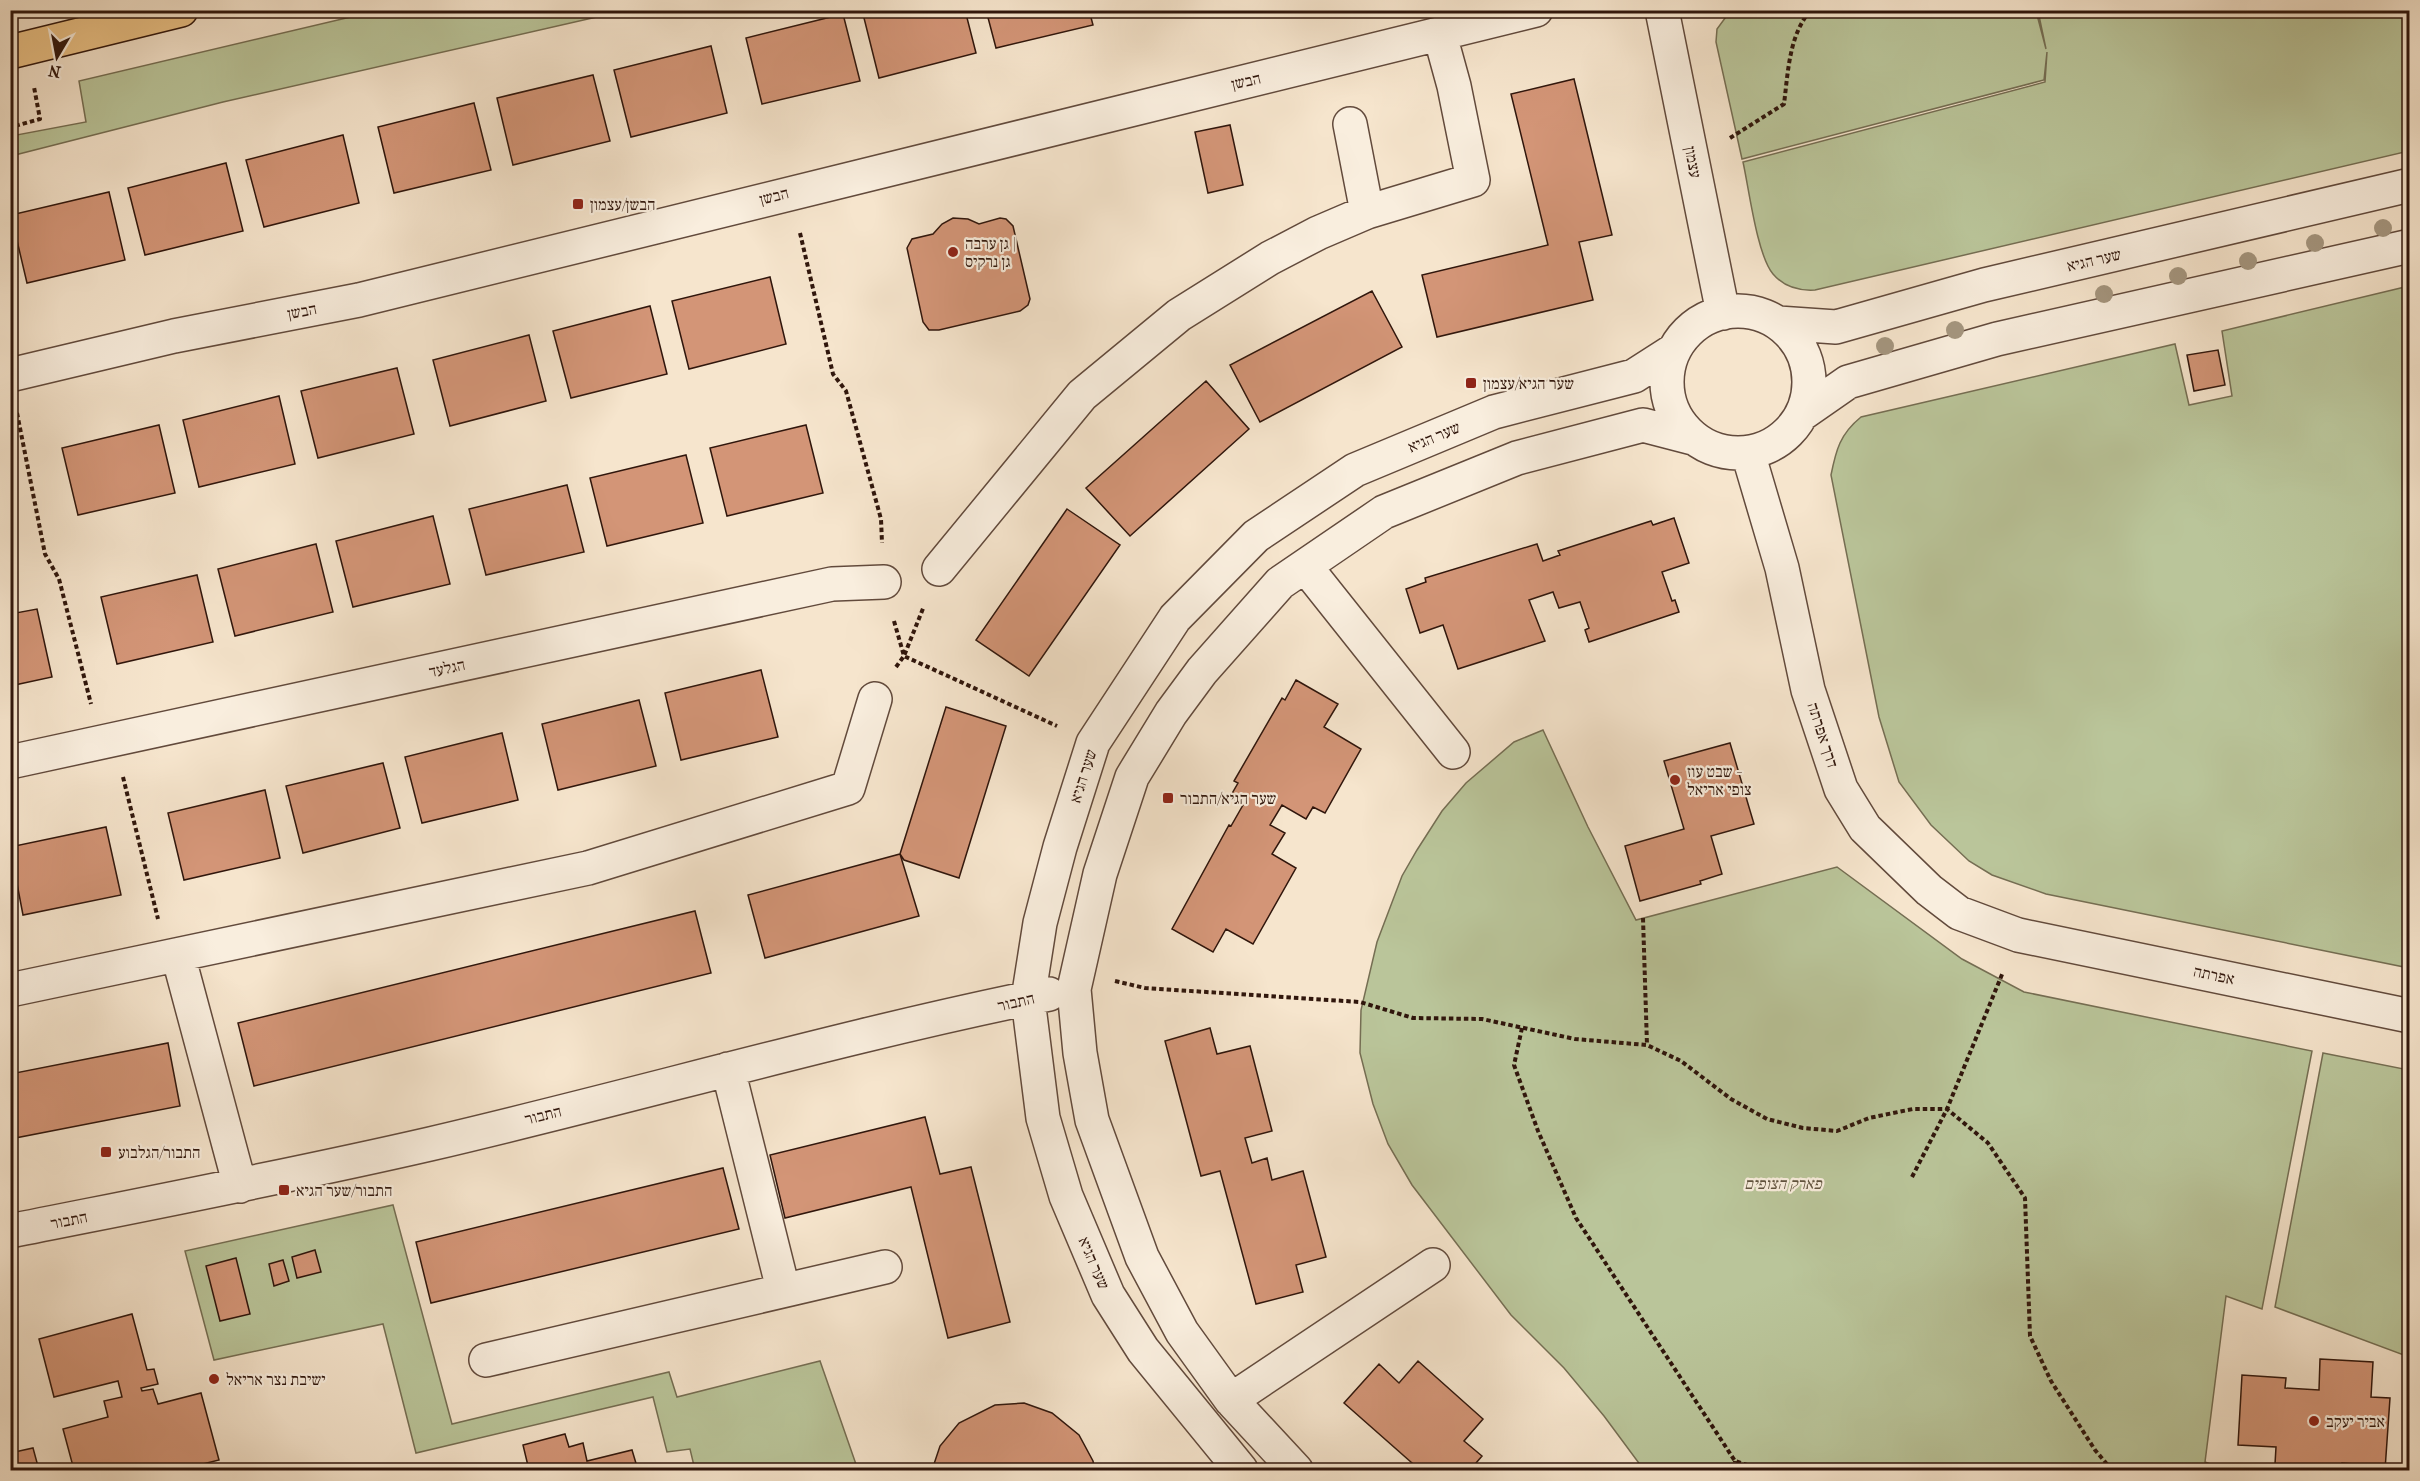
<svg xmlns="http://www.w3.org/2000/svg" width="2420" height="1481" font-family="'IM FELL French Canon','Frank Ruhl Libre',serif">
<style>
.green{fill:#bac59a;stroke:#756e53;stroke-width:1.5}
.building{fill:#d39577;stroke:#30160c;stroke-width:1.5}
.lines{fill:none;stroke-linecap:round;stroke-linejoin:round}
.minor-casing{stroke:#624a3c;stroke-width:36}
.major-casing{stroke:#30160c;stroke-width:36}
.path{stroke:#30160c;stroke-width:4;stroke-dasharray:4.5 3;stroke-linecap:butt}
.minor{stroke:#f9eede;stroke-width:33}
.major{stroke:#ebc286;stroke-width:33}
.tree{fill:#a4957e}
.poi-dot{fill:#8f2418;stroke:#f9eede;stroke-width:2}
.labels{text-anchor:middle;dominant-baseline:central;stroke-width:4.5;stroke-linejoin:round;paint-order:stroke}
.street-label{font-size:16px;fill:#30160c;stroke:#f9eede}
.poi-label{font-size:16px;fill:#30160c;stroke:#f9eede;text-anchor:start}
.park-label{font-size:16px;font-style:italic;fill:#60533e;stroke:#f9eede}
</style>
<rect width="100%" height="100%" fill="#f6e5cd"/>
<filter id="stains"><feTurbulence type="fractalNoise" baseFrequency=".00333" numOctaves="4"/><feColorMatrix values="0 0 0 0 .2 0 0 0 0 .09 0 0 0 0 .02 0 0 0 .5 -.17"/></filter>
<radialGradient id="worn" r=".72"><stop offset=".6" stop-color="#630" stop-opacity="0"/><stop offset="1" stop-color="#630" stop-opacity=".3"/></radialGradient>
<path class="green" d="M1731,10L2036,11L2046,49L2038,11H2409V151L1815,290C1799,291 1784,287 1773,274C1757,255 1749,189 1743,162L2045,82L2047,52L2044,80L1742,159L1716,42L1717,29Z
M376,11H623L223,102L11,156V136L86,122L79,81Z
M2409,286V968L2046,894L1992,875L1969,861L1931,825L1899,782L1879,717L1831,475C1836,450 1840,434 1861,417L2175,344L2189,405L2232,396L2222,331Z
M1543,730L1588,827L1636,920L1837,867L1962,959L2024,992L2312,1051L2262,1309L2226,1296L2205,1462L2226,1470H1644L1604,1416L1564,1368L1511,1315L1412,1185L1388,1144L1373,1104L1360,1053L1361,1010L1377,942L1402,876L1417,850L1442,811L1466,783L1514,742Z
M2323,1053L2409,1070V1357L2275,1307Z
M393,1205L452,1424L669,1372L677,1397L820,1361L858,1470H695L690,1449L667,1452L653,1397L416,1453L383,1324L214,1360L185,1251Z"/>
<path class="building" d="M862,10H965L976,53L879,78Z
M986,10H1089L1093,25L996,48Z
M1121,10H1149L1122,17Z
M843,14L860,81L762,104L746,38Z
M711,46L727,113L631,137L614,70Z
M593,75L610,141L513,165L497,98Z
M1574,79L1612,235L1579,242L1593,300L1437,337L1422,275L1548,245L1511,94Z
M474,103L491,170L394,193L378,127Z
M1230,125L1243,185L1208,193L1195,132Z
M343,135L359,203L264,227L246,160Z
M226,163L243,231L145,255L128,188Z
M109,192L125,260L27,283L11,215Z
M953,218L968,219L979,224L1000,218L1006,219L1013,226L1030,299L1028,305L1020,311L939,330H929L923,322L907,248L912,239L933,234L942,224Z
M770,277L786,344L689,369L672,301Z
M1372,291L1402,347L1260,422L1230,365Z
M650,306L667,374L571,398L553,331Z
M529,335L546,401L450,426L433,360Z
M2218,350L2225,385L2194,391L2187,355Z
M397,368L414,434L318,458L301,391Z
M1206,381L1249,429L1130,536L1086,488Z
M279,396L295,464L199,487L183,420Z
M159,425L175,493L78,515L62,448Z
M806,425L823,493L727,516L710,448Z
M686,455L703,523L607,546L590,478Z
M567,485L584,552L486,575L469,509Z
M1067,509L1120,545L1029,676L976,640Z
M433,516L450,584L353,607L336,541Z
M1674,518L1689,563L1662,572L1672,601L1675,600L1679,612L1589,642L1585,630L1589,628L1580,602L1559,608L1553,592L1529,600L1545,641L1458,669L1443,625L1420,633L1406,589L1426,582L1425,578L1537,544L1543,561L1560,555L1558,551L1651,521L1653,525Z
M316,544L333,612L235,636L218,569Z
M197,575L213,642L117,664L101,597Z
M37,609L52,677L10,686V614Z
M761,670L778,737L681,760L665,693Z
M1296,680L1338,704L1324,727L1361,749L1325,813L1313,807L1306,819L1282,805L1270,825L1285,833L1272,854L1296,868L1253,944L1226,929L1213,952L1172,929L1229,825L1231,826L1243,805L1230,797L1238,783L1234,781L1282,698L1285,700Z
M639,700L656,766L558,790L542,724Z
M946,707L1006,726L959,878L904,860L900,854Z
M502,733L518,800L422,823L405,757Z
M1730,743L1754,824L1711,836L1722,874L1700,881L1701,884L1640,901L1625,846L1684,829L1664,761Z
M383,763L400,828L303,853L286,786Z
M265,790L280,858L184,880L168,813Z
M106,827L121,895L23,915L10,847Z
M900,854L919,916L765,958L748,895Z
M695,911L711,973L254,1086L238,1023Z
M1210,1028L1217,1054L1250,1046L1272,1131L1245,1138L1252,1163L1267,1158L1272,1180L1303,1171L1326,1257L1296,1265L1303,1292L1256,1304L1220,1171L1201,1176L1165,1041Z
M168,1043L180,1106L10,1139V1074Z
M925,1117L940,1174L971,1167L1010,1322L948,1338L911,1187L785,1218L770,1155Z
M723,1168L739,1229L431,1303L416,1242Z
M315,1250L321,1272L297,1278L292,1257Z
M236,1258L250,1314L220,1321L206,1266Z
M283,1260L289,1281L274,1286L269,1264Z
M132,1314L147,1370L154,1369L158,1384L141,1388L142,1391L153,1389L158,1404L201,1393L219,1460L179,1470H115L114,1466L99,1470H74L63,1429L108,1417L104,1401L122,1397L118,1381L54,1397L39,1339Z
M2320,1359L2373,1362L2371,1397L2390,1398L2385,1470H2354V1464L2342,1463V1467L2275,1464L2276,1447L2238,1445L2242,1375L2286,1378L2285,1388L2319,1390Z
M1418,1361L1483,1419L1464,1441L1482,1456L1470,1470H1420L1344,1403L1379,1364L1399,1383Z
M1024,1403L1052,1413L1079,1435L1093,1461L1095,1470H932L940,1446L959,1423L995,1405Z
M565,1434L569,1447L583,1443L587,1461L632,1450L638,1470H529L523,1445Z
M33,1448L39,1470H10V1453Z"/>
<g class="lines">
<defs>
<path id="minor" d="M1662,10L1723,313
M1350,124L1367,212
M1667 382a71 71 0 1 1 142 0a71 71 0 1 1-142 0Z
M1778,323L1836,327L1984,285L2410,185
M10,375L174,336L359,300L1536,10
M1802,414L1848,382L1997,339L2410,246
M1748,453L1782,568L1808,690L1841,789L1865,828L1929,890L1959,913L2018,935L2410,1016
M1305,566L1453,752
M939,569L1082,395L1179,315L1270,258L1318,233L1367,212L1473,180L1454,86L1440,35
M10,762L832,584L884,582
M178,955L240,1186
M10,990L588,868L848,788L875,699
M728,1069L783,1289
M10,1231C150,1203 291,1176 430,1144C636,1096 841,1036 1049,994
M486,1360L885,1267
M1231,1400L1433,1265
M1241,1470L1143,1350L1108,1295L1066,1196L1043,1118L1028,999L1040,923L1060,847L1093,743L1175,618L1256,536L1355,470L1494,412L1634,376L1673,351
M1296,1470L1231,1400L1182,1332L1142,1257L1092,1120L1080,1053L1074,989L1100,874L1132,777L1171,713L1202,671L1280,583L1384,512L1517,458L1643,425L1693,438"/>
<path id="major" d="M10,52L181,10"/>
</defs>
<use href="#minor" class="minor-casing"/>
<use href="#major" class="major-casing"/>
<path class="path" d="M10,131L15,126L40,119L34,87
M1730,138L1784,104C1788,73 1789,34 1811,10
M800,233L833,374L846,391L881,519L882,543
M17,413L45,554L59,579L91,704
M894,621L904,656L1057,726
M896,667L904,656L924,606
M123,777L158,919
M1643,918L1647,1045
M1115,981L1145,988L1360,1002L1413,1018L1482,1019L1575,1039L1647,1045L1681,1061L1731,1099L1767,1119L1803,1128L1837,1131L1869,1118L1913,1109H1947L1988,1143L2025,1198L2030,1336L2051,1381L2095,1450L2112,1470
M1522,1028L1514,1065L1538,1131L1576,1218L1735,1461L1763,1470
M1912,1177L1947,1109L2003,972
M1734,1470L1735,1461"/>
<use href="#minor" class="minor"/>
<use href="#major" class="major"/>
</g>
<g class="tree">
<circle cx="2383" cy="228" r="9"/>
<circle cx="2315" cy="243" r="9"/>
<circle cx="2248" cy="261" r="9"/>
<circle cx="2178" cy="276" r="9"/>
<circle cx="2104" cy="294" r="9"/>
<circle cx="1955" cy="330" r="9"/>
<circle cx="1885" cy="346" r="9"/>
</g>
<g class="poi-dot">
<rect x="572" y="198" width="12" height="12" rx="3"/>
<circle cx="953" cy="252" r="6"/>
<rect x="1465" y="377" width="12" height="12" rx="3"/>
<circle cx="1675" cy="780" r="6"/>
<rect x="1162" y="792" width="12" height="12" rx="3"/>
<rect x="100" y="1146" width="12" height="12" rx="3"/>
<rect x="278" y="1184" width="12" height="12" rx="3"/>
<circle cx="214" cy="1379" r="6"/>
<circle cx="2314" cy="1421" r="6"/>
</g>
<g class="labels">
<g class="street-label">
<text transform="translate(1246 81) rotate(-13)">הבשן</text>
<text transform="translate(1693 162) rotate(79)">עצמון</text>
<text transform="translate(774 196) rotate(-14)">הבשן</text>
<text transform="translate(2094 260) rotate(-13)">שער הגיא</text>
<text transform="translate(302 311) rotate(-11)">הבשן</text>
<text transform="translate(1434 437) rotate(-23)">שער הגיא</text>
<text transform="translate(447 668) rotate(-12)">הגלעד</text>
<text transform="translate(1823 735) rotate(72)">דרך אפרתה</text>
<text transform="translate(1083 776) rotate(-72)">שער הגיא</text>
<text transform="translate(2214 975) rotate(12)">אפרתה</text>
<text transform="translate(1016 1002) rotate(-13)">התבור</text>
<text transform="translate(543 1115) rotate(-14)">התבור</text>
<text transform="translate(69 1220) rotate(-11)">התבור</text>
<text transform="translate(1094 1263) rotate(67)">שער הגיא</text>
</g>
<g class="poi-label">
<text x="590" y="204">הבשן/עצמון</text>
<text x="965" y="243">גן ערבה |<tspan x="965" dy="18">גן נרקיס</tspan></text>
<text x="1483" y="383">שער הגיא/עצמון</text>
<text x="1687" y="771">שבט עוז -<tspan x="1687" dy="18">צופי אריאל</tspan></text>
<text x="1180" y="798">שער הגיא/התבור</text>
<text x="118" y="1152">התבור/הגלבוע</text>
<text x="296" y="1190">התבור/שער הגיא</text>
<text x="226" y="1379">ישיבת נצר אריאל</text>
<text x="2326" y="1421">אביר יעקב</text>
</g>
<g class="park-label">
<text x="1783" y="1183">פארק הצופים</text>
</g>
</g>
<rect width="2420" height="1481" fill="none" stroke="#f6e5cd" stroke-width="36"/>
<rect x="12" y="12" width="2396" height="1457" fill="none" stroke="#30160c" stroke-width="3"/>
<rect x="18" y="18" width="2384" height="1445" fill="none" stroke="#30160c" stroke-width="1.5"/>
<g transform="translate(57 57) rotate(190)" stroke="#f9eede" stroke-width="4.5" paint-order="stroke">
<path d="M0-4.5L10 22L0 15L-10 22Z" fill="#30160c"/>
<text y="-9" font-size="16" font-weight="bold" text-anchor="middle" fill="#30160c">N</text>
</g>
<rect width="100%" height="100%" filter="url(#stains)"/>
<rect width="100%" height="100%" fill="url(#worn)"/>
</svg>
